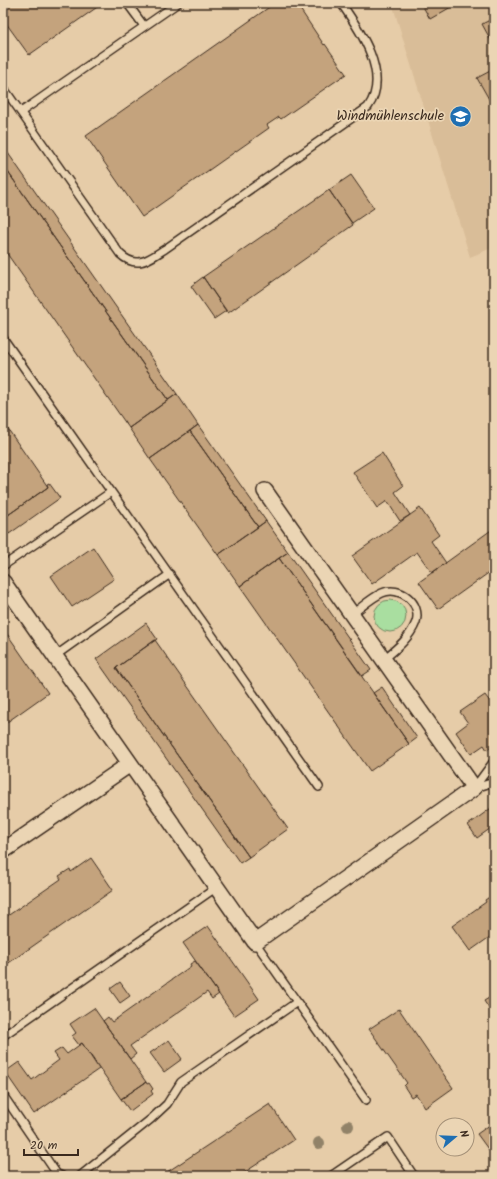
<svg xmlns="http://www.w3.org/2000/svg" width="497" height="1179" font-family="Kalam,sans-serif">
<style>
.built{fill:#d9bd98}
.green{fill:#a9dea0;stroke:#72845f}
.building{fill:#c4a37d;stroke:#3b2a1e}
.lines{fill:none;stroke-linecap:round;stroke-linejoin:round}
.service-casing{stroke:#3b2a1e;stroke-width:10}
.minor-casing{stroke:#3b2a1e;stroke-width:18}
.service{stroke:#ebd5b4;stroke-width:7}
.minor{stroke:#ebd5b4;stroke-width:15}
.tree{fill:#918267}
.labels{text-anchor:middle;dominant-baseline:central;stroke-width:3.5;stroke-linejoin:round;paint-order:stroke}
.poi-label{font-size:14px;fill:#3b2a1e;stroke:#ebd5b4;text-anchor:end}
</style>
<rect width="100%" height="100%" fill="#e6cca8"/>
<filter id="ink" filterUnits="userSpaceOnUse"><feTurbulence type="fractalNoise" baseFrequency=".025" numOctaves="2"/><feDisplacementMap in="SourceGraphic" scale="8" xChannelSelector="R" yChannelSelector="G"/><feConvolveMatrix kernelMatrix="1 2 1 2 8 2 1 2 1" color-interpolation-filters="sRGB"/></filter>
<g filter="url(#ink)">
<path class="built" d="M392,3H494V247L470,257Z"/>
<path class="green" d="M374 616a16 16 0 1 1 32 0a16 16 0 1 1-32 0Z"/>
<path class="building" d="M3,3H103L29,55L3,19Z
M275,3H296L324,45L325,44L346,74L281,119L279,117L267,125L269,128L142,217L86,136Z
M421,3H458L430,19Z
M494,18V46L482,24Z
M494,69V108L477,78Z
M3,146L177,394L168,400L3,165Z
M3,165L168,400L129,428L3,248Z
M351,175L374,208L352,223L329,190Z
M329,190L353,225L228,313L203,277Z
M203,277L226,311L214,319L191,286Z
M177,394L198,425L150,459L129,428Z
M3,422L48,487L8,515L3,508Z
M198,425L266,521L258,527L190,431Z
M190,431L258,527L218,555L150,459Z
M382,453L403,486L395,492L410,515L400,521L387,501L377,508L353,472Z
M49,483L60,498L9,534L3,525V508L8,515L48,487L47,484Z
M420,508L439,535L431,541L446,563L432,573L417,552L372,584L352,556Z
M266,521L288,552L240,586L218,555Z
M494,528V569L438,609L419,582Z
M93,547L114,579L72,607L51,576Z
M288,552L371,670L362,676L279,558Z
M279,558L409,744L370,771L240,586Z
M146,623L157,639L116,668L249,857L240,863L96,659Z
M3,628L48,693L3,725Z
M155,640L288,829L249,857L116,668Z
M382,687L417,738L409,744L373,693Z
M485,695L494,707V745L487,750L484,745L471,754L456,732L468,723L460,712Z
M494,806V826L477,838L468,825Z
M91,858L113,890L3,967V919L61,879L59,876L70,869L71,872Z
M494,894V934L470,951L452,926L486,902L485,900Z
M208,926L259,999L234,1016L183,943Z
M195,961L219,994L212,999L207,992L130,1046L136,1054L130,1059L103,1021L108,1017L112,1022L191,966L190,964Z
M120,982L130,996L120,1003L110,989Z
M494,995V1016L484,1001Z
M94,1008L146,1082L121,1099L82,1043L79,1045L72,1036L76,1033L70,1024Z
M399,1009L453,1088L425,1108L416,1094L411,1097L404,1086L407,1083L369,1029Z
M169,1040L182,1059L164,1072L150,1053Z
M82,1043L99,1069L34,1114L5,1072L19,1062L32,1080L59,1060L54,1053L62,1048L67,1054Z
M146,1082L147,1084L149,1083L153,1089L151,1091L153,1094L130,1111L121,1099Z
M270,1104L294,1140L239,1176H161Z
M494,1122V1155L493,1156L477,1134Z"/>
<g class="lines">
<defs>
<path id="service" d="M127,3L144,26
M3,87L120,254C137,270 149,259 165,249L368,107C391,75 360,30 341,3
M21,112L178,3
M3,338L319,787
M3,566L111,492
M352,614C362,607 371,598 382,593C400,585 422,603 416,622C410,638 396,649 384,659
M55,656L170,574
M474,788L494,761
M475,788L494,782
M255,942L366,1100
M3,1036L217,887
M3,1095L57,1174L62,1176
M80,1176L151,1119L167,1104L181,1082L297,1002
M331,1176L388,1137L414,1176"/>
<path id="minor" d="M3,582L255,942L474,788L265,491
M3,851L130,764"/>
</defs>
<use href="#service" class="service-casing"/>
<use href="#minor" class="minor-casing"/>
<use href="#service" class="service"/>
<use href="#minor" class="minor"/>
</g>
<g class="tree">
<circle cx="348" cy="1126" r="6"/>
<circle cx="319" cy="1143" r="6"/>
</g>
</g>
<defs>
<symbol id="school-disc" viewBox="-11 -11 22 22"><circle r="9.5" fill="#1f6fb2" stroke="#ebd5b4"/><path d="M0-5L7-2L0 1L-7-2ZM-4 1L0 2.5L4 1V4Q0 6-4 4Z" fill="#fff"/></symbol>
</defs>
<g fill-rule="evenodd">
<use href="#school-disc" x="448" y="104" width="25" height="25"/>
</g>
<g class="labels">
<g class="poi-label">
<text x="444" y="116">Windmühlenschule</text>
</g>
</g>
<rect width="497" height="1179" fill="none" stroke="#ebd5b4" stroke-width="16"/>
<rect x="8" y="8" width="481" height="1163" fill="none" stroke="#3b2a1e" stroke-width="1.5" filter="url(#ink)"/>
<g transform="translate(455 1137) rotate(71)"><circle r="19" fill="#ebd5b4" stroke="#a59178"/>
<path d="M0-3L7 15L0 10L-7 15Z" fill="#1f6fb2"/>
<text y="-6" font-size="11" font-weight="bold" text-anchor="middle" fill="#3b2a1e">N</text>
</g>
<path d="M24 1149v6h54v-6" fill="none" stroke="#3b2a1e" stroke-width="2"/>
<text x="30" y="1149" font-size="12" fill="#3b2a1e" stroke="#ebd5b4" stroke-width="3" paint-order="stroke">20 m</text>
</svg>
